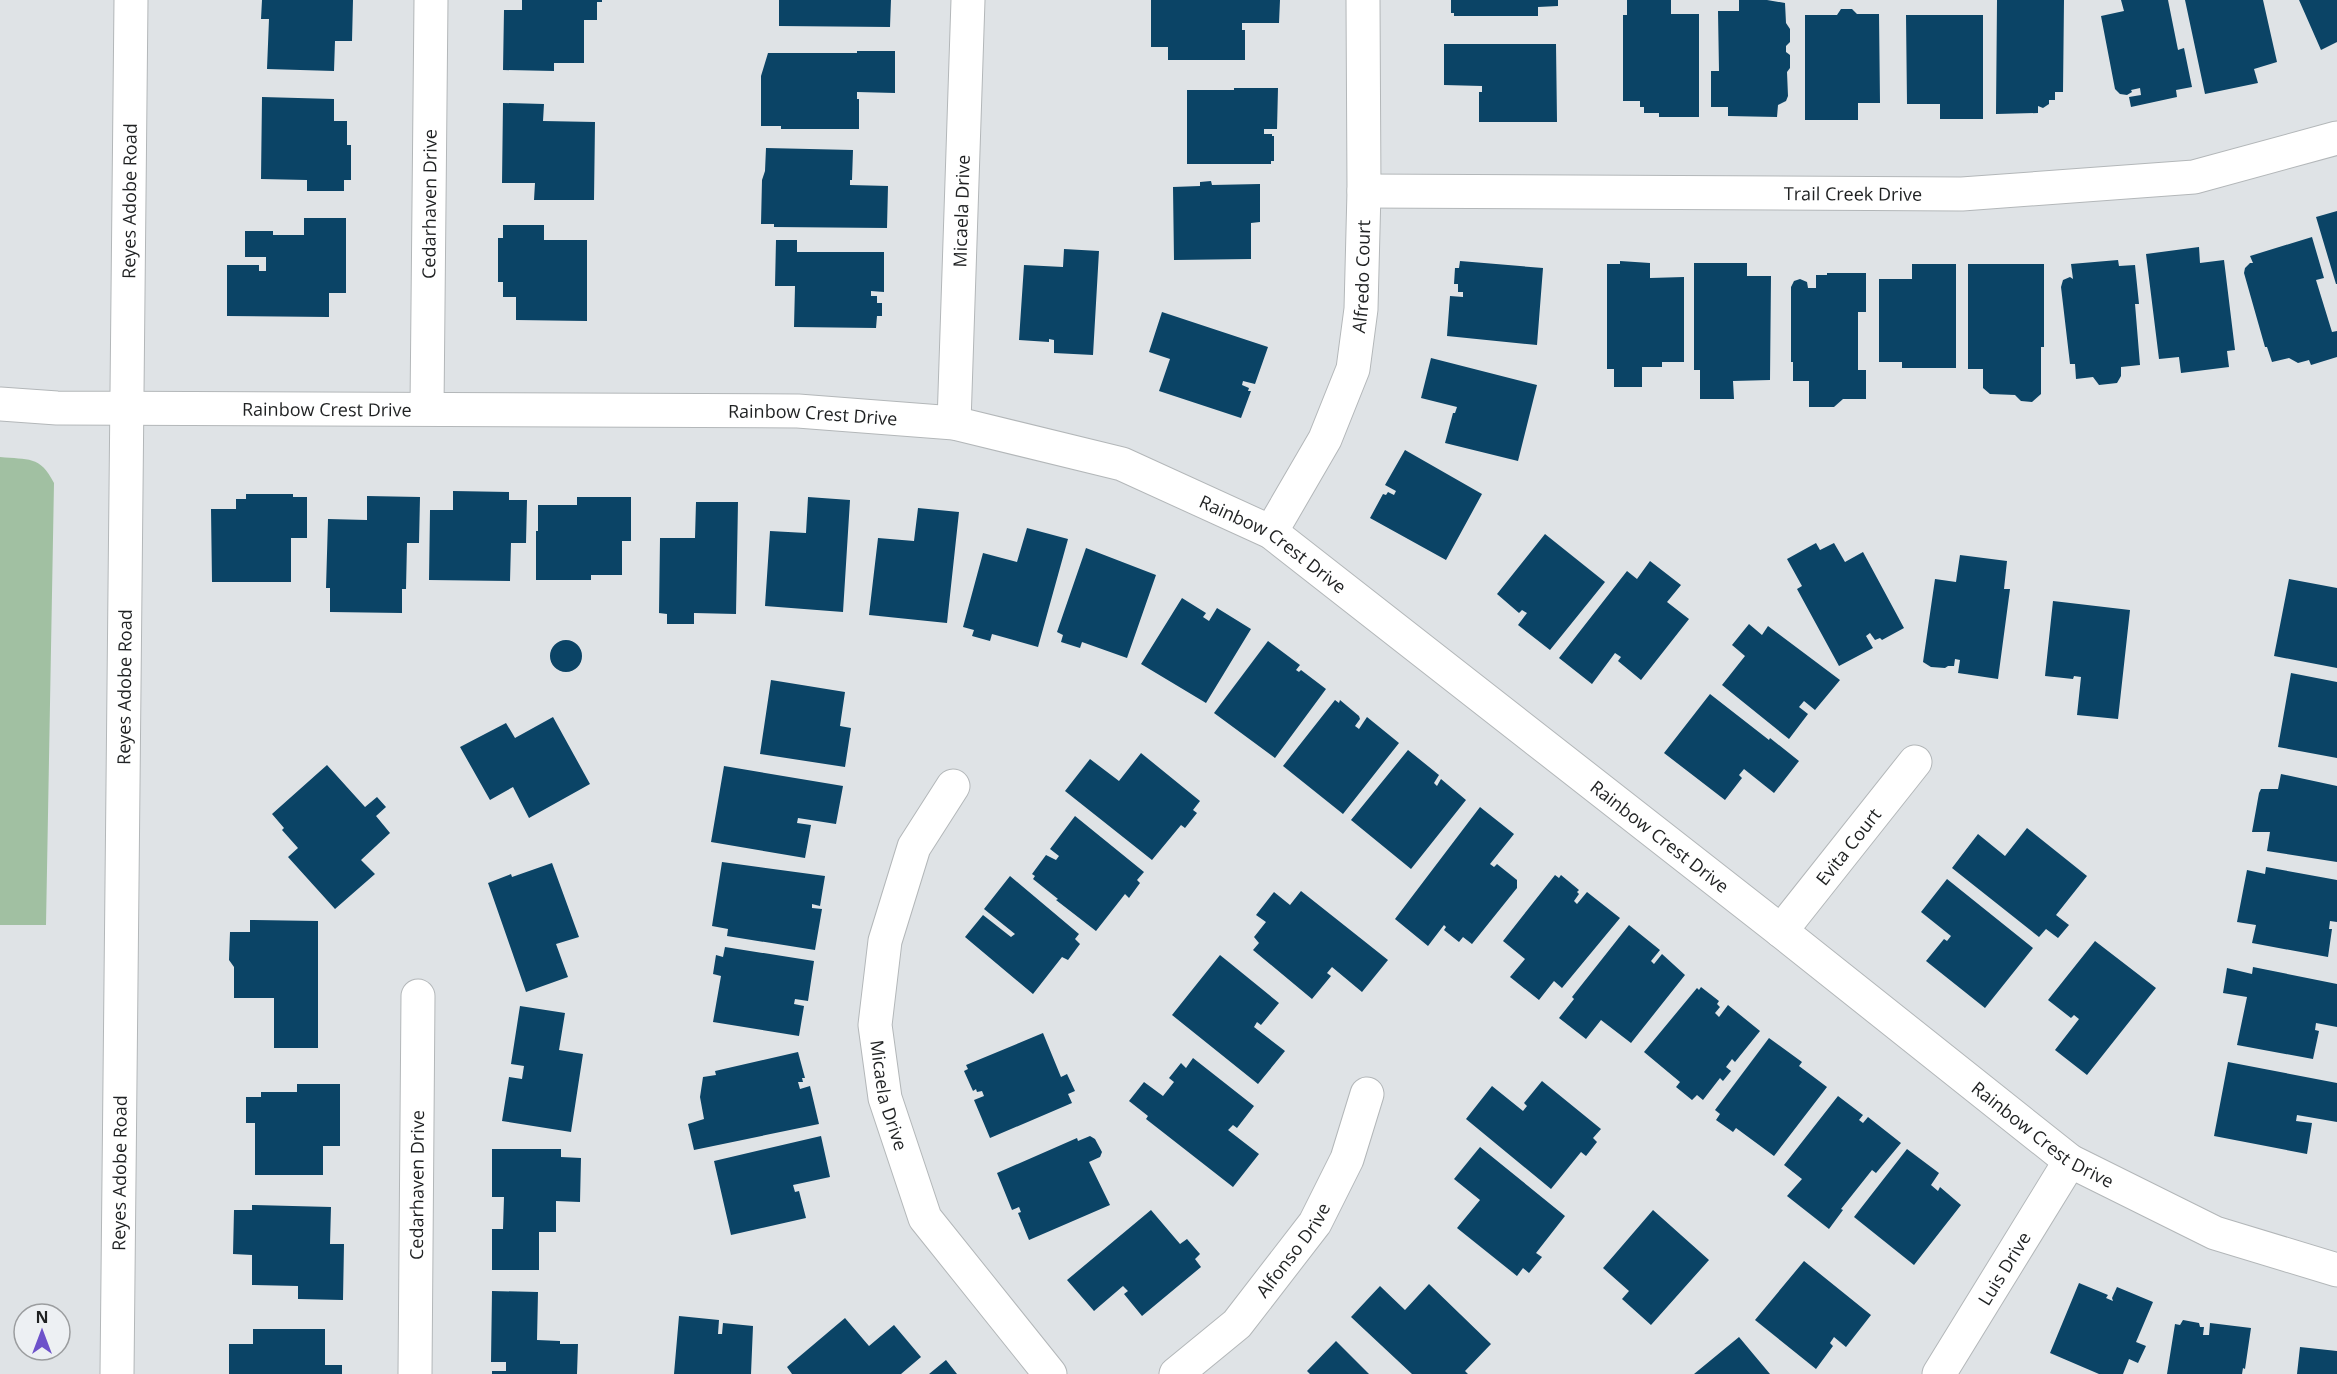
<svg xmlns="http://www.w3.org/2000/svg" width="2337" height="1374" font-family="'Open Sans',sans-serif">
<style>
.green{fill:#a1c0a2}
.building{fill:#0b4466}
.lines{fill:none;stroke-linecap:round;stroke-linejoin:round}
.minor-casing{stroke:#b3b7b9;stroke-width:35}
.minor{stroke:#fff;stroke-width:33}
.labels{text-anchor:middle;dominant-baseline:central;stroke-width:6;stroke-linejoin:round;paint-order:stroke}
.street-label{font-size:18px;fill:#1f2122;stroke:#edf0f3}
</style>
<rect width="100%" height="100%" fill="#dfe3e6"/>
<path class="green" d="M0,457C28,460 40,455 54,483L46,925H0Z"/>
<path class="building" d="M262,0H353L352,41H335L334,71L267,69L269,19H261Z
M522,0H602V2H597V20H584V63H554V71L503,70L504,10H522Z
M779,0H891L890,27L779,26Z
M1151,0H1280L1279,23H1242V30H1245V60H1168V47H1151Z
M1451,0H1558V6L1538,7V16H1454V13H1451Z
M1627,0H1671V14H1699V117H1659V113H1644V107H1640V101H1623V15H1627Z
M1739,0H1767L1785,3L1786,23L1790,29V42L1786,46V52L1790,55V68L1787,72L1788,96L1786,101L1778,105L1777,117L1728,116V107H1711V71H1719L1718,11H1739Z
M1997,0H2064L2063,92H2055V100H2049V104L2043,108L2038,106V113L1996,114Z
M2121,0H2168L2178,50L2184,48L2192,87L2176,90L2177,97L2131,107L2129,97L2141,95L2140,88L2131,90L2132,92L2127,95L2120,94L2115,89L2101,16L2124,11Z
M2185,0H2263L2277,62L2254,69L2258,83L2205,94Z
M2299,0H2337V42L2321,50Z
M1841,9H1852L1857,14H1879L1880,103H1858V120H1805V15H1837Z
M1906,15H1983V119H1940V104H1907Z
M1444,44H1556L1557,122H1479V92H1482V86L1444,85Z
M857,51H895V93L857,92V99H859V129H781V126H761V76L768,53H857Z
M1234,88H1278L1277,129H1264V134H1272V136H1274V161H1271V164H1187V90H1234Z
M262,97L334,99V121H347V145H351V180H344V191H307V180L261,179Z
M503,103L544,104L543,121L595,122L594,200H534L535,183H502Z
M766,148L853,150L852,180H850V185L888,186L887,228L774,227V224H761L762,180L765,171Z
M1211,181L1212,185L1260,184V222L1251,223V259L1174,260L1173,187L1200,186V182Z
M2337,211V284H2336L2316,217Z
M304,218H346V293H329V317L227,316V265H259V271H266V257H245V231H273V235H304Z
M503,225H544V240H587V321L516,320V297H503V282H498V238H503Z
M2312,237L2324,278L2316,280L2332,332L2337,331V357L2311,365L2309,360L2298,363L2289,358L2272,362L2267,347H2265L2244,273L2245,268L2250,263H2253L2250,256Z
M776,240H797V252H884V292L871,291V296H877V303H882V316H877L876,328L794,327L795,286H775Z
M2199,247L2200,263L2224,260L2235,350L2227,351L2229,367L2181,373L2179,357L2159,359L2146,254Z
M1064,249L1099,251L1093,355L1054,353V340L1049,339V342L1019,340L1024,265L1063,267Z
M2118,260L2119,266L2135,265L2139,304H2135L2140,365L2121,367V376L2117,383L2099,385L2093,377L2076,379L2075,364H2070L2061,287L2063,280L2070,277L2073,279L2071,264Z
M1460,261L1543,268L1537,345L1447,336L1450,296L1463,297V292H1458V284H1454L1455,268H1459Z
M1620,261L1650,263V278L1684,277V362H1662V367H1642V387H1614V369H1607V264H1620Z
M1694,263H1747V276H1771L1770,380L1733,381L1734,399H1700V370H1694Z
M1912,264H1956V368H1902V362H1879V279H1912Z
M1968,264H2044V347H2041V394L2032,402L2021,401L2015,395L1990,394L1983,388V369H1968Z
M1827,273H1866V312H1858V370H1866V399H1843L1834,407H1809V381H1793V362H1791V287L1794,281L1800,279L1807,282L1808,288H1816V275H1827Z
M1162,312L1268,347L1255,384L1243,381L1242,385L1249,388L1248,391H1251L1241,418L1159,391L1170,359L1149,352Z
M1431,358L1537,385L1518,461L1445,443L1453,413H1455L1457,407L1421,398Z
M1405,450L1482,494L1446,560L1370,518L1383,494L1386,495L1388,492L1394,495L1396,491L1385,485Z
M453,491L509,492V500H527L526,543H511L510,581L429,580L430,510H453Z
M246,494H293V497H307V538H291V582H212L211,509H236V499H246Z
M367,496L420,497L419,543H407L406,589H402V613L330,612V588H326L328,519L367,520Z
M577,497H631V541H622V575H591V580H536V531H538V505H577Z
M808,497L850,500L843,612L765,606L770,531L806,533Z
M696,502H738L736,614L694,613V624H667V614L659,613L660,538H695Z
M918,508L959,512L947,623L869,615L878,538L914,541Z
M1027,528L1068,539L1038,647L992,634L990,641L972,636L974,630L963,627L983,553L1017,562Z
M1545,534L1605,582L1550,650L1518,625L1527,613L1522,610L1519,613L1497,594Z
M1816,543L1820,550L1834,543L1845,562L1863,552L1904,628L1882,640L1880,638L1875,640L1870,633L1866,636L1873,648L1839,666L1797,589L1802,586L1787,559Z
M1086,548L1156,575L1127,658L1082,642L1080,648L1061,642L1063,635L1057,632Z
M1960,555L2007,561L2004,589H2010L1998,679L1958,673L1960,660L1955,659L1954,666H1948L1945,668L1931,667L1923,662L1935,579L1956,582Z
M1650,561L1681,585L1667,602L1689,619L1641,680L1618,661L1621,657L1615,653L1592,684L1559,658L1627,571L1637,579Z
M2289,579L2337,588V668L2274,656Z
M1182,598L1206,613L1203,617L1209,621L1217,608L1251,629L1206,703L1141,664Z
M2053,601L2130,610L2118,719L2077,715L2081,677L2074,676L2073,679L2045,676Z
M1749,624L1762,635L1768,626L1840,680L1815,710L1804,701L1799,707L1808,714L1789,739L1722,685L1745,656L1732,645Z
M550 656a16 16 0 1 1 32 0a16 16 0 1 1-32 0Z
M1268,641L1300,665L1296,670L1299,672L1301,670L1326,689L1275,758L1214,713Z
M2291,673L2337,682V758L2278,747Z
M771,680L845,692L840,726L851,728L845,767L760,754Z
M1710,694L1769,740L1770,738L1799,761L1774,793L1744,769L1739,775L1742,778L1725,800L1664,753Z
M1335,700L1339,703L1340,700L1359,716L1360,719L1355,726L1359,729L1367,717L1399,743L1343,814L1283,766Z
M553,717L590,784L529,818L513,787L490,800L460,747L506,723L515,738Z
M1408,750L1439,775L1434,783L1437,786L1441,779L1466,800L1411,869L1351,820Z
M1141,753L1200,801L1193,810L1197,813L1185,828L1181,825L1152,860L1065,791L1090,759L1119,781Z
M327,765L365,807L377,797L386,807L376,816L390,833L361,860L375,874L335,909L288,857L298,848L282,830L284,828L272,814Z
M724,766L843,786L836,824L798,818L797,823L811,825L805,858L711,842Z
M2281,774L2337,786V862L2267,851L2270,832H2252L2259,793L2261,789H2278Z
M1480,807L1514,834L1490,864L1494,867L1497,864L1517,880V888L1472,944L1463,937L1459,942L1444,930L1446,927L1444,925L1428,946L1395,919Z
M1075,816L1144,872L1137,880L1140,883L1129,898L1125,894L1096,931L1056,900L1058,899L1033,879L1035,876L1032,874L1046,855L1056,860L1059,856L1050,849Z
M2027,828L2087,876L2056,915L2069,925L2058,938L2046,929L2039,937L1952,868L1978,834L2005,856Z
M722,862L825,876L820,906L812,904V908L822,909L815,950L727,936L728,929L712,926Z
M552,863L579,937L556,944L568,977L526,992L488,883L511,874L512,877Z
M2266,867L2337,880V922L2330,921L2329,929H2332L2328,957L2252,943L2256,925L2237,922L2247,870L2265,874Z
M1555,875L1559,878L1561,875L1579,890L1577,892L1579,894L1574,901L1577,904L1587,892L1620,918L1562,988L1554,981L1539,1000L1510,977L1525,959L1503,941Z
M1010,876L1079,934L1075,939L1080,944L1068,960L1062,957L1033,994L965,937L983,915L1011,937L1015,934L984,909Z
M1947,879L2033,948L1985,1008L1926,961L1944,939L1947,941L1951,936L1921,912Z
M1301,891L1388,960L1362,992L1332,967L1327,973L1331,976L1312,999L1253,950L1259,943L1254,937L1266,922L1256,915L1274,892L1290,905Z
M250,920L318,921V1048H274V998H234V967L229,960L230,932H250Z
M1629,925L1660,950L1651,961L1654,964L1662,954L1685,975L1631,1043L1601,1020L1586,1039L1559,1018L1574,999L1572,997Z
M2095,941L2156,988L2087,1075L2055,1050L2079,1019L2074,1015L2071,1018L2048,1000Z
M725,947L814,961L808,1001L795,999L794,1004L804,1006L799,1036L713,1022L721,976L713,974L716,955L723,957Z
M1220,955L1279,1003L1261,1025L1257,1022L1254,1027L1285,1051L1258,1084L1172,1015Z
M2253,967L2337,984V1027L2316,1023L2315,1030L2319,1031L2313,1059L2237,1045L2247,997L2223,993L2227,968L2252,974Z
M1701,987L1719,1001L1717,1004L1720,1007L1715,1013L1719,1017L1728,1005L1760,1031L1735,1062L1732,1059L1726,1067L1731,1071L1723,1081L1720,1078L1703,1100L1697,1095L1692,1100L1676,1087L1680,1082L1644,1052L1697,988L1699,990Z
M520,1006L565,1013L559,1050L583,1054L571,1132L502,1121L509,1077L522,1079L524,1066L511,1064Z
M1043,1033L1061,1077L1067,1074L1075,1091L1068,1094L1072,1103L990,1138L974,1100L984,1096L982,1091L977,1092L976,1089L973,1091L964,1071L968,1069L966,1065Z
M1769,1038L1802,1062L1799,1066L1827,1087L1774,1156L1736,1128L1733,1132L1716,1120L1720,1114L1715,1110Z
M798,1052L805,1078H802L803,1082H798L800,1089L810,1086L819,1124L694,1150L688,1124L704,1119L700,1097L703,1077L716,1075L715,1071Z
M1193,1058L1254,1106L1237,1128L1233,1125L1228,1130L1259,1154L1233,1187L1146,1119L1148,1116L1129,1101L1144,1082L1163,1096L1174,1082L1169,1078L1181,1063L1186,1068Z
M2228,1062L2337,1083V1122L2297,1115L2296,1121L2312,1123L2307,1154L2214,1136Z
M1542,1081L1601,1129L1593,1138L1597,1142L1586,1156L1581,1152L1551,1189L1466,1119L1492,1086L1523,1111L1527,1106L1524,1103Z
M297,1084H340V1146H323V1175H255V1123H246V1097H261V1092H297Z
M1838,1096L1863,1115L1859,1120L1863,1123L1868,1117L1901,1143L1876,1173L1872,1170L1841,1209L1843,1210L1829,1229L1787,1196L1802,1179L1784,1165Z
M821,1136L830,1177L793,1185L795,1192L799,1191L806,1218L731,1235L714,1161Z
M1090,1136L1095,1139L1102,1152L1100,1157L1089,1162L1110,1205L1029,1240L1018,1213L1021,1212L1019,1207L1012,1210L997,1173L1077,1138L1078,1141Z
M1480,1147L1565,1216L1536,1253L1542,1257L1529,1273L1523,1268L1517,1276L1457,1228L1480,1200L1454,1179Z
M492,1149H561V1157L581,1158L580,1202L556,1201V1232H539V1270H492V1229H503L504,1197H492Z
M1907,1149L1939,1173L1931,1185L1938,1191L1940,1187L1961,1205L1914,1265L1854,1217Z
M252,1205L331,1207L330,1244H344L343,1300L298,1299V1286L252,1285V1255L233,1254L234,1210H252Z
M1151,1210L1180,1244L1187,1239L1200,1254L1195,1259L1201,1267L1142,1316L1124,1294L1128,1291L1123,1286L1094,1311L1067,1280Z
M1653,1210L1709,1260L1651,1325L1622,1299L1629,1291L1603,1268Z
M1804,1261L1871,1315L1846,1347L1834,1337L1830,1343L1833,1346L1816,1369L1755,1320Z
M2079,1283L2108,1295L2106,1298L2113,1301L2112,1298L2117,1287L2153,1302L2136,1342L2146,1346L2138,1363L2129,1359L2123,1374H2099L2050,1353Z
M1429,1284L1491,1344L1465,1371L1468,1374H1412L1351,1317L1380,1286L1405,1310Z
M492,1291L538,1292L537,1340L560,1341V1344H578L577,1374H492V1371H506V1362H491Z
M679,1316L719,1320L718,1334H722L723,1323L753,1326L751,1374H674Z
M845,1318L869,1346L894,1325L921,1357L901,1374H792L787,1367Z
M2183,1320L2199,1323L2200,1327H2204L2203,1335H2209L2210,1323L2251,1328L2245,1369L2243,1368L2242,1374H2167L2175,1324L2180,1325Z
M253,1329H325V1365H342V1374H229V1344H253Z
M1739,1337L1770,1374H1694Z
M1336,1341L1369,1374H1310L1307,1371Z
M2300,1347L2337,1351V1374H2297Z
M946,1360L957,1374H929Z"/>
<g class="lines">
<defs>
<g id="minor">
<path id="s1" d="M1364,191L1962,194L2194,177L2337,138"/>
<path id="s2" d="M0,404L57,408L798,411L954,423L1122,464L1271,532L1781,931L2070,1161L2215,1233L2337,1270"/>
<path id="s3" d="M427,408L431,0"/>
<path id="s4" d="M954,423L968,0"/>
<path id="s5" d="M1271,532L1325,439L1353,369L1361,309L1364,191L1363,0"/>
<path id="s6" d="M953,786L914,847L885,941L875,1025L885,1098L925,1218L1050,1374"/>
<path id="s7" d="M1781,931L1915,762"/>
<path id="s8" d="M117,1374L131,0"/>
<path id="s9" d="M415,1374L418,996"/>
<path id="s10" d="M1176,1374L1237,1324L1315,1223L1347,1159L1367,1094"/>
<path id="s11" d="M1939,1374L2070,1161"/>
</g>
</defs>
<use href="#minor" class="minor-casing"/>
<use href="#minor" class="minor"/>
</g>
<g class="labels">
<g class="street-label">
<text stroke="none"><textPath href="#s1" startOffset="489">Trail Creek Drive</textPath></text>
<text stroke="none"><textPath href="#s8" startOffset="1173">Reyes Adobe Road</textPath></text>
<text stroke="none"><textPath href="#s3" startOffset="204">Cedarhaven Drive</textPath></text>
<text stroke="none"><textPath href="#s4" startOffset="212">Micaela Drive</textPath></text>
<text stroke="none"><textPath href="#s5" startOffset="276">Alfredo Court</textPath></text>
<text stroke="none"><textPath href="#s2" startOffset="327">Rainbow Crest Drive</textPath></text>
<text stroke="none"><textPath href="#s2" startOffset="813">Rainbow Crest Drive</textPath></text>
<text stroke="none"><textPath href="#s2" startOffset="1299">Rainbow Crest Drive</textPath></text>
<text stroke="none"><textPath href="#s8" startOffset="687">Reyes Adobe Road</textPath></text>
<text stroke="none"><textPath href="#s2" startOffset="1785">Rainbow Crest Drive</textPath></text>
<text stroke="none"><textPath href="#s7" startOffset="108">Evita Court</textPath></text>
<text stroke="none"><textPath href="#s6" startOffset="327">Micaela Drive</textPath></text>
<text stroke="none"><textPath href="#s2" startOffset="2271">Rainbow Crest Drive</textPath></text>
<text stroke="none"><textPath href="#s8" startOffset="201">Reyes Adobe Road</textPath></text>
<text stroke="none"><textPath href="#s9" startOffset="189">Cedarhaven Drive</textPath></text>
<text stroke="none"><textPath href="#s10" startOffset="172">Alfonso Drive</textPath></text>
<text stroke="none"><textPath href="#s11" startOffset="124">Luis Drive</textPath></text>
</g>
</g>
<g transform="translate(42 1332)"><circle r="28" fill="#edf0f3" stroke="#9b9d9f" stroke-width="1.5"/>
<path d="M0-4.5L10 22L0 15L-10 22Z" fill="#6d51ca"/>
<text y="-9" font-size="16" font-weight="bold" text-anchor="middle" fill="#1f2122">N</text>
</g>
</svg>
